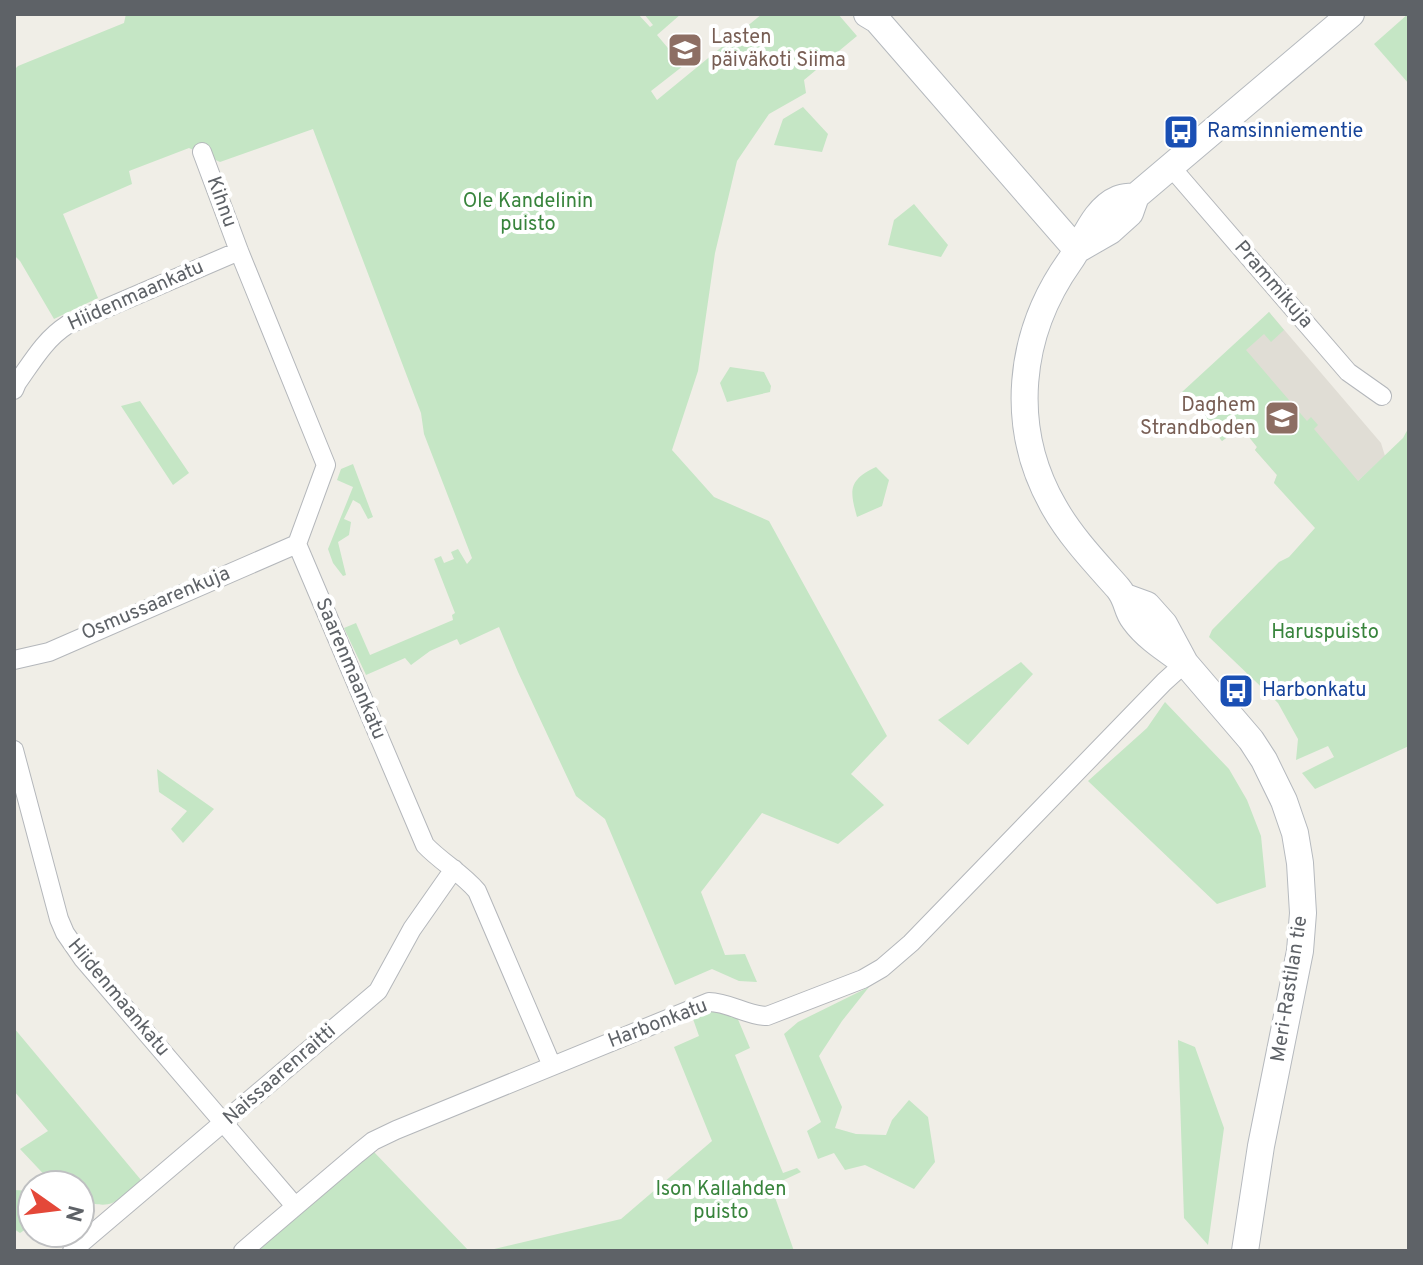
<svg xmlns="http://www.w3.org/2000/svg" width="1423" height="1265" font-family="Overpass,sans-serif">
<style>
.education{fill:#e0ddd5}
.green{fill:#c5e6c5}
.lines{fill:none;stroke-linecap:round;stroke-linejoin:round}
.street-casing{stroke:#b4b7bb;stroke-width:20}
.secondary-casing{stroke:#b5b9be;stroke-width:28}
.street{stroke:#fff;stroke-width:18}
.secondary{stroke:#fff;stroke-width:26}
.labels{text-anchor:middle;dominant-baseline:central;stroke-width:8;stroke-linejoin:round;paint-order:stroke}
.education-label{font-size:20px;fill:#785e54;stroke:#fff;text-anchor:start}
.transit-label{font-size:20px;fill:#164399;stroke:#fff;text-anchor:start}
.street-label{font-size:20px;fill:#5e6267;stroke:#fff}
.park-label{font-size:20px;fill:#38843c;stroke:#fff}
</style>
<rect width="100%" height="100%" fill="#f0eee7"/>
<path class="education" d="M1269,312L1381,443L1385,456L1358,481L1274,483L1277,475L1255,450L1257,447L1241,427L1222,441L1190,401Z"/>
<path class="green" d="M126,14H638L650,27L653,25L644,14H681L657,35L683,66L651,91L657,100L762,14H838L857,36L804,80L806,93L769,114L737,161L715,253L698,371L672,450L714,497L769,521L887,736L851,774L884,805L838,844L762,813L701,892L725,955L745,954L757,982L739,981L712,969L675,985L605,819L576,796L518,672L499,627L460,645L457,639L430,651L411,665L405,658L366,675L344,628L356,623L370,655L453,620L452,615L455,613L434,559L441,556L444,563L454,559L451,552L458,549L467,564L472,558L424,434L421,413L313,129L220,162L189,148L129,171L132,184L63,214L98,298L54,319L20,261L14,255V70L18,66L124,23Z
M1408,14H1409V84L1374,44Z
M803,107L828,134L822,152L774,145L783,119Z
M914,204L948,245L941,257L888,245L894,220Z
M1269,312L1284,330L1271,342L1264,334L1246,350L1307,421L1311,417L1318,425L1314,429L1358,481L1403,438L1409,427V746L1315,789L1302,773L1334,757L1328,746L1296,760L1298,739L1278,703L1209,637L1212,630L1279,562L1289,557L1315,528L1274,483L1277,475L1255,450L1257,447L1241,427L1222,441L1182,392Z
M730,367L764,372L771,386L770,392L727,402L720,383Z
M140,401L189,473L173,485L121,406Z
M353,464L373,517L368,519L360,504L353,500L344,519L351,522L349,535L338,542L346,575L343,576L333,563L328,549L353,487L337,480L341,469Z
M876,467L889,480L882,506L857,517C849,489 849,480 876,467Z
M1021,662L1033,674L968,745L938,720Z
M1165,702L1229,769L1247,800L1261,836L1266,887L1217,904L1088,781L1147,728Z
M157,769L214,809L183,843L171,829L187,811L159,792Z
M869,987L842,1021L819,1056L842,1107L835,1128L856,1134L886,1135L892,1120L909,1100L928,1117L935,1162L914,1189L865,1165L845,1170L834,1153L818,1159L807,1131L821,1122L784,1034L798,1022Z
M713,1011L737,1017L750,1048L735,1055L783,1173L797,1168L801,1172L771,1186L794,1251H486L621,1219L712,1141L674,1047L699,1036L693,1019Z
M14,1028L141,1180C116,1202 114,1211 80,1200V1185L53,1184L20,1149L48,1131L14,1091Z
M1178,1040L1195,1047L1224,1128L1208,1245L1184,1218Z
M374,1152L469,1251H257Z
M14,1190L32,1191V1225L20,1233L14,1229Z"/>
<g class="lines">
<defs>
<path id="street" d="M202,152L239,251L326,465L297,544L425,845C441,862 462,873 477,891L552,1066
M1171,167L1348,372L1382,396
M14,390L17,383C32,362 45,339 67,325L239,251
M14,660L49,652L297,544
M14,750L59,919L65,933L83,959L295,1206
M72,1251L378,991L412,929L454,869
M243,1251L357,1154L373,1141L396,1130L709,1002C729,1002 747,1016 767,1016L863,979L882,968L911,943L1164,682L1185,663"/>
<path id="secondary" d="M867,14L877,20L1077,250
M1077,250L1110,231L1130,213L1136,196
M1125,597L1147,605L1164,624L1185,663L1251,740L1264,760L1284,801L1295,833L1300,863L1303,913L1300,951L1261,1146L1245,1251
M1185,663C1167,650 1147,638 1134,620C1126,610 1128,600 1118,588C1095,562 1071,537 1054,507C1008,427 1018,334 1070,261C1084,241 1094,209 1118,199C1123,197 1130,197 1136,196L1351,14"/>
</defs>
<use href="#street" class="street-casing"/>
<use href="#secondary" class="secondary-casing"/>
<use href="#street" class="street"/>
<use href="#secondary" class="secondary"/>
</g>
<defs>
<symbol id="school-square" viewBox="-11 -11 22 22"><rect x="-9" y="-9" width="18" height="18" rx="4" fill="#8d6e63" stroke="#fff"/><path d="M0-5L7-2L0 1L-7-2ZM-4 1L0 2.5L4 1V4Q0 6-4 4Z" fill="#fff"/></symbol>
<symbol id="bus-square" viewBox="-11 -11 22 22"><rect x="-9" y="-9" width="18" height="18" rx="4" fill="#1a4fb4" stroke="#fff"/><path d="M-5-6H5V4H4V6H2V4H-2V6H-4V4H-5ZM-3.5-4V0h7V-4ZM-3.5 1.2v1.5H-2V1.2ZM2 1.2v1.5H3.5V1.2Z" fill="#fff"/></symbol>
</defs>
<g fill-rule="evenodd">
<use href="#school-square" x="665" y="30" width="40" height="40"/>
<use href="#bus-square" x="1161" y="112" width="40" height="40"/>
<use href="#school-square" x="1262" y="398" width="40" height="40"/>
<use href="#bus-square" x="1216" y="671" width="40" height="40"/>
</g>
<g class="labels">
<g class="education-label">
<text x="711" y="38">Lasten<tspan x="711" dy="23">päiväkoti Siima</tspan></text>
<text x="1256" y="406" text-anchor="end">Daghem<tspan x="1256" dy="23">Strandboden</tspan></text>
</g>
<g class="transit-label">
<text x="1207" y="132">Ramsinniementie</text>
<text x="1262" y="691">Harbonkatu</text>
</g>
<g class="street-label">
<text transform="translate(221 202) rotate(70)">Kihnu</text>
<text transform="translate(1273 285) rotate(49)">Prammikuja</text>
<text transform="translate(136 296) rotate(-24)">Hiidenmaankatu</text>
<text transform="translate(156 604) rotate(-23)">Osmussaarenkuja</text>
<text transform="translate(350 669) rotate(67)">Saarenmaankatu</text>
<text transform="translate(1290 989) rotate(-81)">Meri-Rastilan tie</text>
<text transform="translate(118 998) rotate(50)">Hiidenmaankatu</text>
<text transform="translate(658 1024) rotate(-21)">Harbonkatu</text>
<text transform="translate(280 1075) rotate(-41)">Naissaarenraitti</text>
</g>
<g class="park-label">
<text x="528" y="202">Ole Kandelinin<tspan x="528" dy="23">puisto</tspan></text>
<text x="1325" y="633">Haruspuisto</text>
<text x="721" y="1190">Ison Kallahden<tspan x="721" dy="23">puisto</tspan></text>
</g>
</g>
<rect width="1423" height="1265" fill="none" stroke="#5e6267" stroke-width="32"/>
<g transform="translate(56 1209) rotate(104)"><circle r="38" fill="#ffffff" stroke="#bfc0c2" stroke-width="2"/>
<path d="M0-6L14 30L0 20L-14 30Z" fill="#e44839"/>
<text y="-12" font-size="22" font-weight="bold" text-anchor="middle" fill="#5e6267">N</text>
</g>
</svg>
